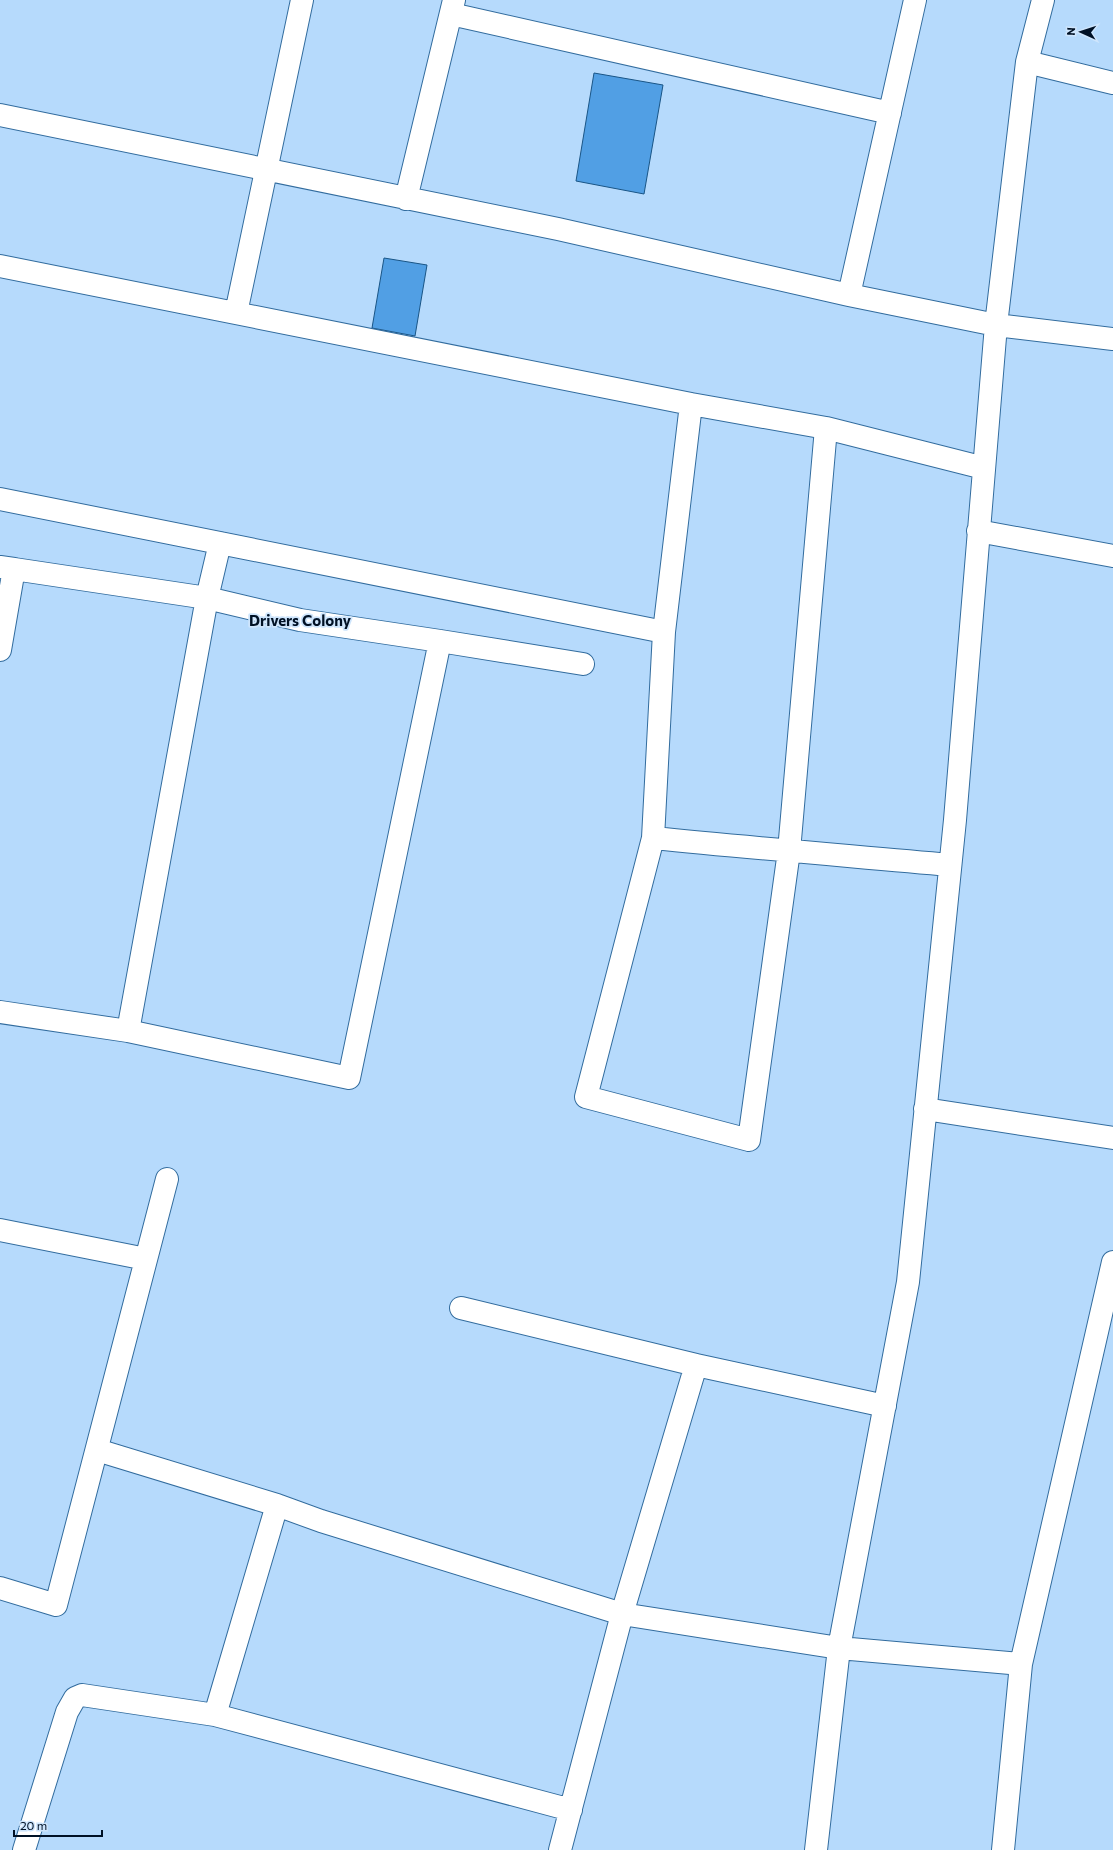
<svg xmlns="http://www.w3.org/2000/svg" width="1113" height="1850" font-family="Commissioner,sans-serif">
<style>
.building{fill:#519fe4;stroke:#195586}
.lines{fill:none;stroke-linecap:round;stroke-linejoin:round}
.minor-casing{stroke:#326c9e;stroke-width:24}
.minor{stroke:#fff;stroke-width:22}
.labels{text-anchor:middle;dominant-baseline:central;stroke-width:3.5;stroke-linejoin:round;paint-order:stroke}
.neighbourhood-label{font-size:15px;font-weight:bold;fill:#001125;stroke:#cee5fc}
</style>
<rect width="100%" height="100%" fill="#b6dafc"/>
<path class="building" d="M594,73L663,85L644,194L576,181Z
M384,258L427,265L415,336L372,328Z"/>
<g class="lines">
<defs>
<path id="minor" d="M1043,0L1027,62L996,325L1113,339
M451,14L890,113
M1027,62L1113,83
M0,115L558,229L849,295L996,325L955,820L908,1282L839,1648L622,1614L560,1850
M406,199L454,0
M0,266L691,404
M849,295L915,0
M236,313L302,0
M826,428L789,851L749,1140L586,1097L653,838C752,848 851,856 950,865
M0,499L664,632
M978,531L1113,556
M0,567L14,569L0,650
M14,569L207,598L300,620L440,641L583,664
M653,838L664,632L691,404L826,428L984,468
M0,1012L128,1031L349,1078L440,641
M128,1031L207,598L220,543
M925,1109L1113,1138
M0,1230L146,1259
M696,1365L885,1406
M97,1450L277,1505L321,1521L622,1614L696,1365L461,1308
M0,1588L56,1605L167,1179
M215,1715L277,1505
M24,1850L67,1712L75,1698L82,1695L215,1715L571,1810
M816,1850L839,1648L1021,1664L1113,1262
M1003,1850L1021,1664"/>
</defs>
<use href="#minor" class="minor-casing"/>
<use href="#minor" class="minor"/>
</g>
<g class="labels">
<g class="neighbourhood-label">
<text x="300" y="620">Drivers Colony</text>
</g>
</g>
<g transform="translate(1081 32) rotate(273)" stroke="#cee5fc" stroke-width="3" paint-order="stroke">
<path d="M0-3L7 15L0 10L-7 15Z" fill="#001125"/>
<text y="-6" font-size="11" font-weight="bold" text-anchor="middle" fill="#001125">N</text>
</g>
<path d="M14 1830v6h88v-6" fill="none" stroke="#001125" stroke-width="2"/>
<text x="20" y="1830" font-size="12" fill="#001125" stroke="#cee5fc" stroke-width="3" paint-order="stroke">20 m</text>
</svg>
